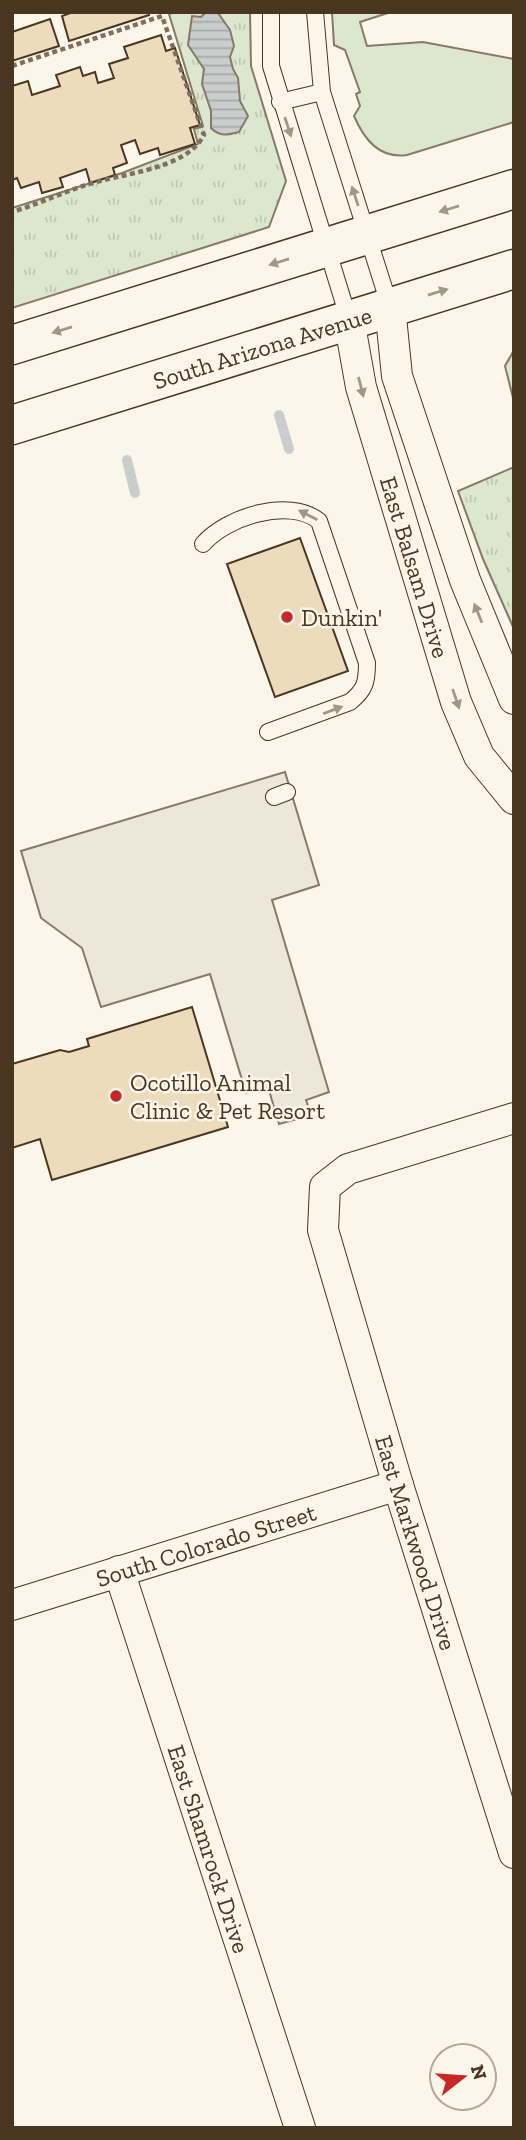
<svg xmlns="http://www.w3.org/2000/svg" width="526" height="2140" font-family="'Zilla Slab',serif">
<style>
.grass{fill:#dce7d0;stroke:#887966;stroke-width:2}
.park{fill:url(#park-tufts);stroke:#887966;stroke-width:2}
.parking{fill:#ede7d9;stroke:#887966;stroke-width:2}
.water{fill:url(#water-rules);stroke:#887966;stroke-width:2}
.lines{fill:none;stroke-linecap:round;stroke-linejoin:round}
.stream{stroke:#c9cecd;stroke-width:10}
.building{fill:#ecdcbc;stroke:#4a3520;stroke-width:2}
.service-casing{stroke:#4a3520;stroke-width:18}
.minor-casing{stroke:#4a3520;stroke-width:32}
.primary-casing{stroke:#4a3520;stroke-width:41}
.path{stroke:#7f6f5c;stroke-width:4.5;stroke-dasharray:5 3.5;stroke-linecap:butt}
.service{stroke:#fbf6e9;stroke-width:16}
.minor{stroke:#fbf6e9;stroke-width:30}
.primary{stroke:#fbf6e9;stroke-width:38}
.oneway{fill:#a29684}
.poi-dot{fill:#c62828;stroke:#fbf6e9;stroke-width:2.5}
.labels{text-anchor:middle;dominant-baseline:central;stroke-width:5;stroke-linejoin:round;paint-order:stroke}
.street-label{font-size:24px;fill:#4a3520;stroke:#fbf6e9}
.poi-label{font-size:24px;fill:#4a3520;stroke:#fbf6e9;text-anchor:start}
</style>
<defs>
<pattern id="park-tufts" width="24" height="20" patternUnits="userSpaceOnUse" patternTransform="scale(1.75)"><rect width="24" height="20" fill="#dce7d0"/><path d="M3 7l-1-3M5 7V3M7 7l1-3M15 17l-1-3M17 17v-4M19 17l1-3" fill="none" stroke="#bec7b2"/></pattern>
<pattern id="water-rules" width="6" height="5" patternUnits="userSpaceOnUse" patternTransform="scale(1.75)"><rect width="6" height="5" fill="#c9cecd"/><path d="M0 2.5h6" fill="none" stroke="#a5a8a6"/></pattern>
</defs>
<rect width="100%" height="100%" fill="#fbf6e9"/>
<path class="grass" d="M332,12H391L360,22L367,46L423,42L514,59V122L407,155C379,159 364,139 354,116L360,106L356,94L360,92L345,50L334,45Z"/>
<path class="park" d="M174,12H250L251,66L286,181L269,227L12,308V208L122,173L198,144L194,129L203,126L169,14Z
M514,350V402L505,366Z
M514,467V629L483,559L458,491Z"/>
<path class="parking" d="M285,772L319,885L272,900L329,1092L306,1100L311,1115L279,1124L268,1087L246,1093L210,974L101,1007L82,948L41,918L21,851Z"/>
<path class="water" d="M206,12L218,13L230,30L234,46L230,57L233,69L238,78L240,101L248,116L239,132C228,135 220,137 211,128V111L202,84L204,69L188,45L192,16L201,17Z"/>
<g class="lines">
<path class="stream" d="M279,415L289,449
M127,460L135,493"/>
</g>
<path class="building" d="M73,12H148L149,15L69,41L62,16Z
M50,19L59,46L12,61V32Z
M161,35L166,51L175,48L200,125L190,128L195,144L160,155L158,148L140,154L135,140L121,145L127,163L113,168L115,175L90,183L86,169L60,178L63,187L42,193L39,182L21,188L17,178L12,180V86L28,81L32,95L60,86L56,75L80,67L83,76L95,72L98,83L114,78L109,64L128,58L124,47Z
M300,538L348,671L275,697L227,564Z
M192,1007L228,1127L52,1180L40,1139L12,1148V1064L60,1050L69,1052L89,1046L87,1039Z"/>
<g class="lines">
<defs>
<path id="service" d="M271,12V66L349,320
M315,12L322,92L390,307
M280,102L322,92
M203,544C226,517 289,497 319,521L367,663C367,682 365,690 350,702L268,732
M274,797L287,792"/>
<g id="minor">
<path d="M390,307L397,376L465,580L514,699"/>
<path id="s1" d="M349,320L361,387L456,702L479,756L514,799"/>
<path id="s2" d="M514,1118L348,1169L325,1187L323,1230L398,1485L514,1853"/>
<path id="s3" d="M119,1571L300,2128"/>
<path id="s4" d="M12,1605L398,1485"/>
</g>
<g id="primary">
<path d="M12,345L514,189"/>
<path id="s5" d="M12,425L514,269"/>
</g>
</defs>
<use href="#service" class="service-casing"/>
<use href="#minor" class="minor-casing"/>
<use href="#primary" class="primary-casing"/>
<path class="path" d="M12,66L162,16L204,135C185,171 119,173 83,186C59,194 36,205 12,212"/>
<use href="#service" class="service"/>
<use href="#minor" class="minor"/>
<use href="#primary" class="primary"/>
</g>
<defs><path id="oneway-solid" d="M-6-.8H1V-3.2L6.5 0L1 3.2V.8H-6Z" transform="scale(1.75)"/></defs>
<g class="oneway">
<use href="#oneway-solid" transform="translate(288 127) rotate(72)"/>
<use href="#oneway-solid" transform="translate(355 196) rotate(-108)"/>
<use href="#oneway-solid" transform="translate(449 209) rotate(163)"/>
<use href="#oneway-solid" transform="translate(279 262) rotate(163)"/>
<use href="#oneway-solid" transform="translate(438 292) rotate(-17)"/>
<use href="#oneway-solid" transform="translate(62 330) rotate(163)"/>
<use href="#oneway-solid" transform="translate(361 387) rotate(76)"/>
<use href="#oneway-solid" transform="translate(308 515) rotate(-153)"/>
<use href="#oneway-solid" transform="translate(478 613) rotate(-112)"/>
<use href="#oneway-solid" transform="translate(456 699) rotate(71)"/>
<use href="#oneway-solid" transform="translate(333 710) rotate(-21)"/>
</g>
<g class="poi-dot">
<circle cx="287" cy="617" r="7"/>
<circle cx="116" cy="1096" r="7"/>
</g>
<g class="labels">
<g class="street-label">
<text stroke="none"><textPath href="#s5" startOffset="262">South Arizona Avenue</textPath></text>
<text stroke="none"><textPath href="#s1" startOffset="256">East Balsam Drive</textPath></text>
<text stroke="none"><textPath href="#s2" startOffset="572">East Markwood Drive</textPath></text>
<text stroke="none"><textPath href="#s4" startOffset="203">South Colorado Street</textPath></text>
<text stroke="none"><textPath href="#s3" startOffset="292">East Shamrock Drive</textPath></text>
</g>
<g class="poi-label">
<text x="301" y="617">Dunkin'</text>
<text x="130" y="1082">Ocotillo Animal<tspan x="130" dy="28">Clinic &amp; Pet Resort</tspan></text>
</g>
</g>
<rect width="526" height="2140" fill="none" stroke="#4a3520" stroke-width="28"/>
<g transform="translate(463 2077) rotate(73)"><circle r="33" fill="#fbf6e9" stroke="#b4a999" stroke-width="2"/>
<path d="M0-5L12 26L0 18L-12 26Z" fill="#c62828"/>
<text y="-10" font-size="19" font-weight="bold" text-anchor="middle" fill="#4a3520">N</text>
</g>
</svg>
